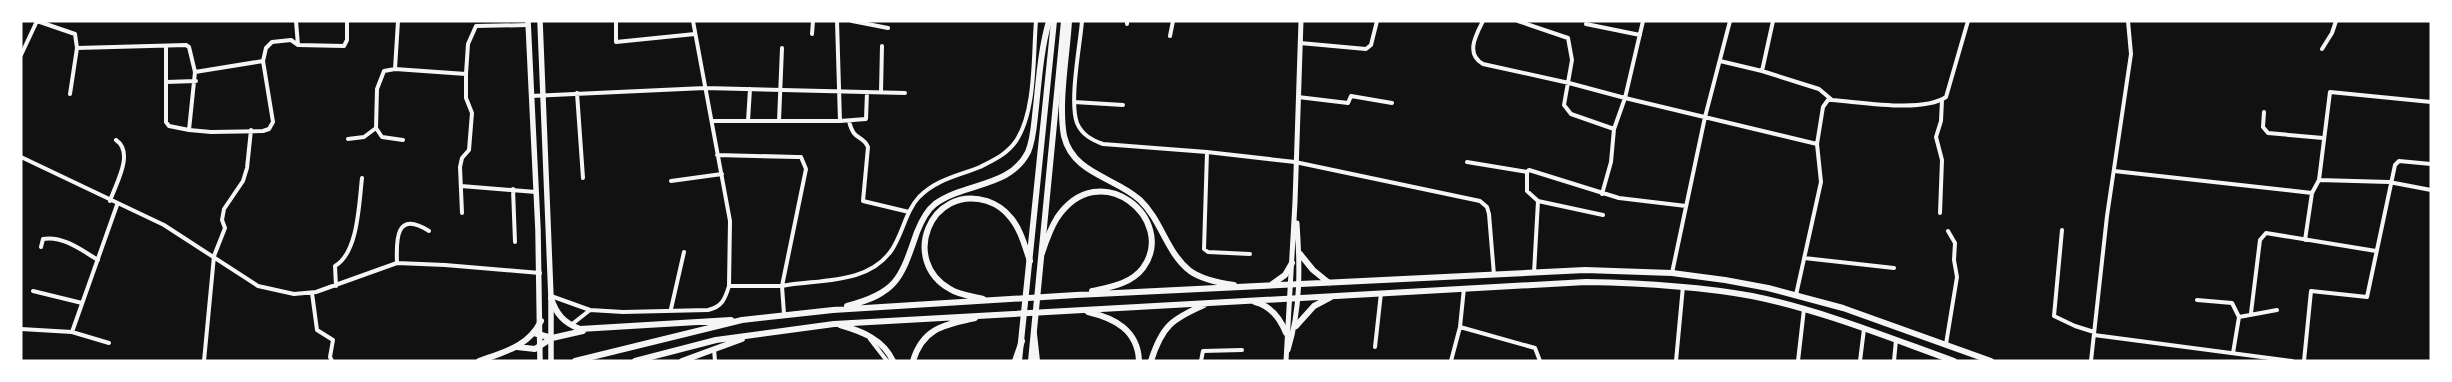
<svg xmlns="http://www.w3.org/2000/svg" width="2452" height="382" font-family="'Space Grotesk',sans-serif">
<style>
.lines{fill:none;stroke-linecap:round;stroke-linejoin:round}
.minor{stroke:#f5f5f5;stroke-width:4}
.tertiary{stroke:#f5f5f5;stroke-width:5}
.secondary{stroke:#f5f5f5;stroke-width:5.5}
.primary{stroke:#f5f5f5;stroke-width:6}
.trunk{stroke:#f5f5f5;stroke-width:6}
</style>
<rect width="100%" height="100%" fill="#111"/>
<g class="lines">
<path class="minor" d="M37,21L75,34L77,48L70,94
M616,21V42L695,34
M693,21L730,221L729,286
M852,21L888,28
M1082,21C1080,46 1069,101 1077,123C1082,135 1092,140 1103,144L1207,152L1295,162L1480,201L1487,207L1489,214L1494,275
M1483,21C1476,35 1465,54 1483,64L1569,83L1625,98L1643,21
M1518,21L1568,38L1572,60L1564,105L1571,114L1614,129L1625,98L1817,144
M1127,24V21
M1586,24L1640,35
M812,34L813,21
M1170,36L1173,21
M1300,43L1366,49L1371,45L1377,21
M298,45L344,46L347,40V21
M166,46V122L169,126L189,130
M77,48L186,45L189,47L195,72L263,61L266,48L272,42L291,40L298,45L296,21
M2322,49L2332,33L2336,21
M21,55L37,21
M1720,61L1762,71L1819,89L1832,100
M395,69L398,21
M1762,71L1773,21
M195,72L189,130L211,132L263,131L269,129L273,122L263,61
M166,82L196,81
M881,92L882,46
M577,93L583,178
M531,96L705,88L905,93
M1298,97L1348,103L1351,96L1392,103
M1074,102L1123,105
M2264,112L2263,127L2268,133L2323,138
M712,121H840L837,21
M748,121L750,89
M779,121L782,48
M840,121L866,119L867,92
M849,121C854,142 862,134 868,147L863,201L909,212
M376,128L382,137L403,140
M348,139L364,137L376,128L377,89L384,71L395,69L466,74L468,44L476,26L528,25
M1207,152L1204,249L1208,252L1250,254
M21,157L164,225L258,286L294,294L316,292L397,263L445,265L540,273
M1467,162L1527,172L1529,170L1619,198L1686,206
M2114,171L2312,193
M1527,172V191L1538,201L1603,215
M2319,180L2389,182L2431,190
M671,181L722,174
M461,186L536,192
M513,189L515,242
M1602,194L1611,162L1614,129
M110,201C115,185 135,153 116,140
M462,213L460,167L462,158L469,150L472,113L466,98V74
M1940,213L1942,160L1936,137L1941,121L1942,100
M2062,230L2054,316L2075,326L2094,332
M2305,240L2312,193L2319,180L2330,92L2431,102
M41,247L43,239C62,235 83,251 98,260
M1804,258L1894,268
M397,263C396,239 396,210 429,231
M1534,273L1538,201
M1672,273L1705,117L1730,21
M336,286L335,266C358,253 359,204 362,178
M33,291L82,303
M312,293L317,330L333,340L330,357L332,361
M1796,295L1821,182L1817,144L1823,107L1828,100H1832C1861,102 1922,113 1946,97L1968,21
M551,296L590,310
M2197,300L2232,303L2239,317L2233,353
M671,309L684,252
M2251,313L2260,240L2266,233L2376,251
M784,314L782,286C818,279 867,285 891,251C903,234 905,212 919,197C937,179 958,176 980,167C994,160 1007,154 1016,141C1036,111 1033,56 1036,21
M2239,317L2277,310
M571,325L590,310L623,312L708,310C722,307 725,299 729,286H782L806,169L801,157H797L717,155
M1460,327L1535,348L1540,361
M21,329L72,332
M2094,335L2292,361
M870,339L887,361
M109,343L72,332L117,205
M1946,344L1957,277L1954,260L1955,243L1948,231
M1375,347L1381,293
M714,349L715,361
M204,361L214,256L225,228L222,220L224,209L243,181L247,168L251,130
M1201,361L1203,351L1242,350
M1451,361L1460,327L1464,288
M1676,361L1683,286
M1798,361L1804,309
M1860,361L1864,329
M1894,361L1896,340
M2091,361L2107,216L2131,54L2128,21
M2304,361L2311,291L2367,297L2395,165L2399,161L2431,164"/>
<path class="tertiary" d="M1288,350C1301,308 1300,267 1297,223
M1286,361L1295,202L1301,21"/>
<path class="secondary" d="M528,21L538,230L540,361
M540,21L551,298V361"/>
<path class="primary" d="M1019,361L1054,21
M1031,361L1064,21"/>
<path class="trunk" d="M1069,21C1067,55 1058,104 1064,136C1073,174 1115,177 1140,200C1162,221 1166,252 1190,271C1203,280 1219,283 1234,285
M1042,253C1046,241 1050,229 1057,218C1100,154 1178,220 1143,268C1131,284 1110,287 1092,291
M1300,254L1313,270L1329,283
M1271,285L1285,275L1292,263
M551,298C556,314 564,323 580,329L731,320
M983,299C972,296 959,295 950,289C900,261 930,184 987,201C996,204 1005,210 1011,218C1021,230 1025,247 1030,261
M1255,302C1271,306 1280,318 1286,333
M847,306C898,293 901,278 917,232C921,222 926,211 935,204C965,182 1010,188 1028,152C1034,138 1034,122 1036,107C1039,78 1041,49 1049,21
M1088,312C1114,318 1138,330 1139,361
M840,325C861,331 883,339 893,361
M1296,326L1314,306L1331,297
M534,333L552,338
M1034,334L1037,361
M517,347L535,349L552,338L583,331
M479,361C504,352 528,347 541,321
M575,361L742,320L833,310L1076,295L1585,270L1672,273L1725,280L1768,288L1843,308L1991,361
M635,361L716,340L834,324L1586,282C1641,283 1697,286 1752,296C1821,310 1887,337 1954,361
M682,361L742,339
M913,361C923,328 944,325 975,318
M1015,361L1022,341
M1151,361C1162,326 1172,319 1204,305"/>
</g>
<rect width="2452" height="382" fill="none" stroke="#ffffff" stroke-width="45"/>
</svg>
